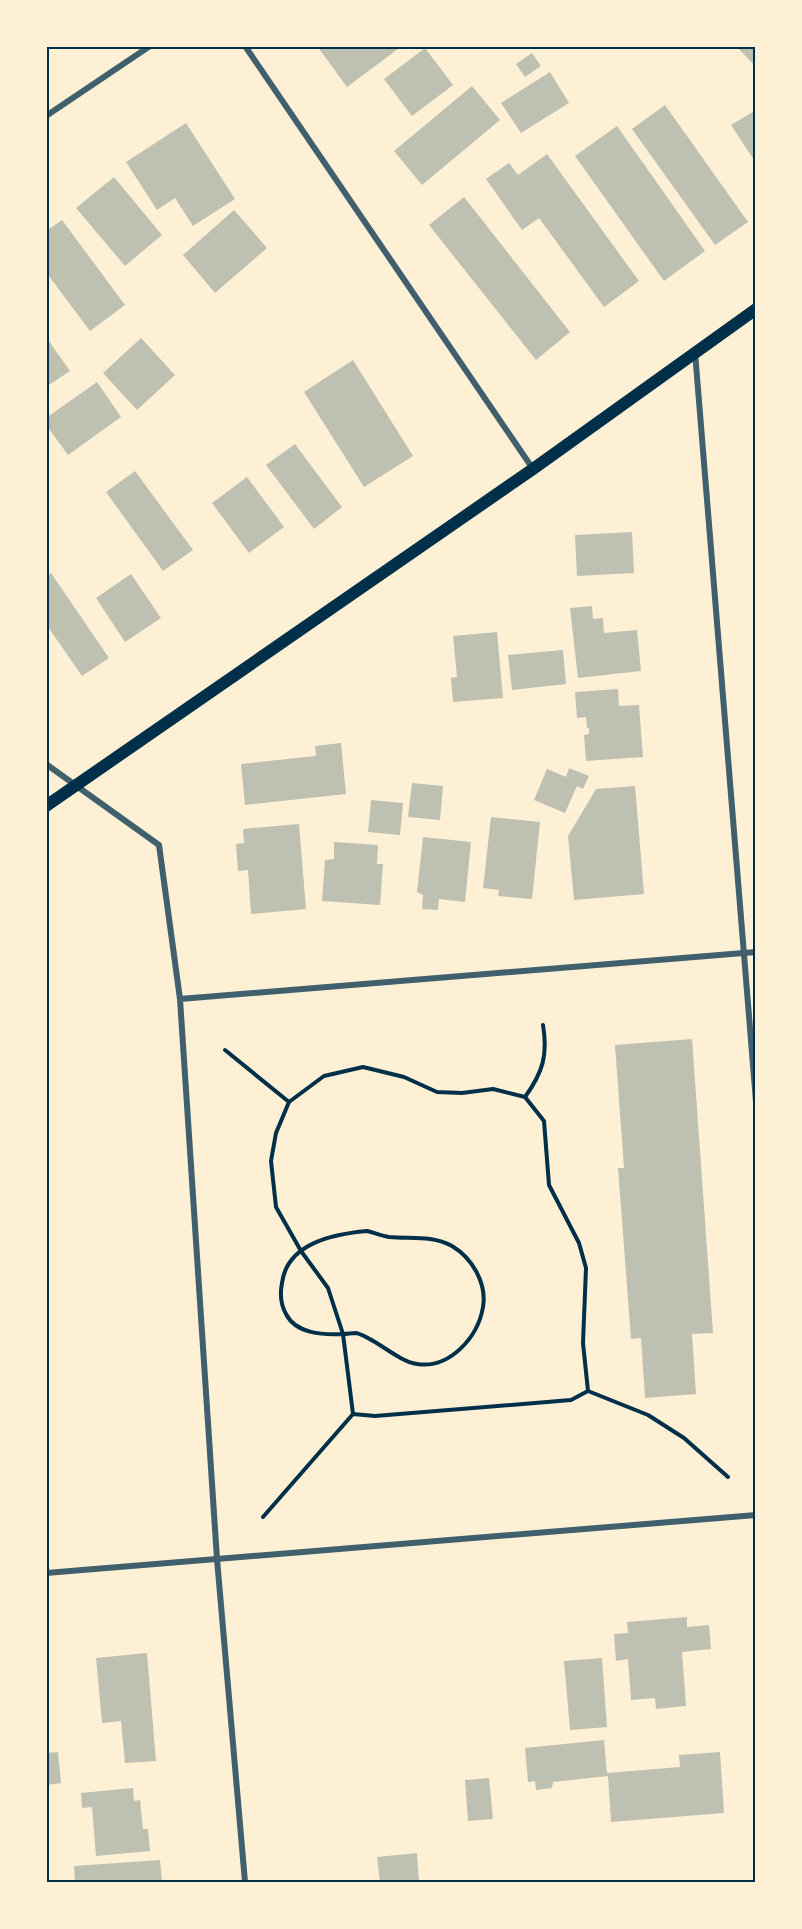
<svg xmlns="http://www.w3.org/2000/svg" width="802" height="1929" font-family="'Source Sans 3',sans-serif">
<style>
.building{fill:#bec0b2}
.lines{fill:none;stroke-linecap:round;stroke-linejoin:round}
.path{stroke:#003049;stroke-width:4}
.minor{stroke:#3f606c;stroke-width:6}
.secondary{stroke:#003049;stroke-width:12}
.neatline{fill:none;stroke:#003049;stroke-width:2}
</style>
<rect width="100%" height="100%" fill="#fdf0d5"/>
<path class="building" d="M317,46H402L347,87Z
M736,46H756V67Z
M425,48L453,85L412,116L384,79Z
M532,53L541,66L525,77L516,64Z
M550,72L569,103L521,133L501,103Z
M472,86L500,120L422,185L394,151Z
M665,105L748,222L715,245L632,129Z
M756,110V163L731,125Z
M186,123L235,199L193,226L175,198L157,210L126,162Z
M617,126L705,251L664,281L575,156Z
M547,154L639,281L604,307L539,218L522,230L486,179L509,163L518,175Z
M114,177L162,235L125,266L76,208Z
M464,197L570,332L536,360L429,225Z
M234,210L267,248L215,293L183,255Z
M62,220L125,305L90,331L46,272V231Z
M46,337L70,371L46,387Z
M141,338L175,375L137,410L103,373Z
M353,360L413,456L364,487L304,392Z
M97,382L121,417L68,455L46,425V418Z
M295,444L342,507L314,529L266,465Z
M135,471L193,550L163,571L106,492Z
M247,477L284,527L249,553L212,503Z
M632,532L634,573L577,576L575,535Z
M51,573L109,658L82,676L46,624V577Z
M131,574L161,618L125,642L96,598Z
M592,606L593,619L603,618L604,633L637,630L641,671L578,678L570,608Z
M497,632L503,698L453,702L451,678L457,677L453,636Z
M563,650L566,684L512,690L508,655Z
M618,689L619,706L639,705L643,757L586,761L584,735L589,734V728H587L586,717L577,718L575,692Z
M341,743L346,794L245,805L241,764L316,756L315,746Z
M569,768L589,776L583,789L577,786L565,813L534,800L547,769L566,777Z
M412,783L443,786L440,820L408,817Z
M635,786L644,894L574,900L568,836L596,789Z
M371,800L403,803L400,835L368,832Z
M491,817L540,822L532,899L498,896L499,890L483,888Z
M299,824L306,909L251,914L248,870L238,871L236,844L244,843L243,829Z
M423,837L471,842L465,902L439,899L438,910L422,909L423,895L417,892Z
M334,842L378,845L377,864H383L380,905L322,901L325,860L334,859Z
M692,1039L713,1333L692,1334L696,1394L645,1398L641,1338L631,1339L618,1168H624L615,1045Z
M687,1617V1627L709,1625L711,1649L682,1652L686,1706L656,1709L655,1698L631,1700L628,1659L616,1661L614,1634L628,1633L627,1622Z
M147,1653L156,1761L125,1763L121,1721L102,1723L96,1658Z
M602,1658L607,1727L570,1730L564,1661Z
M604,1740L607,1773L680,1767L679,1755L720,1752L724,1813L611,1822L608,1776L553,1782L552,1788L536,1790L535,1781L528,1782L525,1748Z
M58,1752L61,1783L46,1785V1753Z
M489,1778L493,1819L468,1821L465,1780Z
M133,1788L134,1801L140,1800L143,1829H148L150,1851L96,1856L92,1807L82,1808L81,1793Z
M417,1853L419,1882H380L377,1857Z
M160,1860L162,1882H75L74,1866Z"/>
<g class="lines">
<path class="path" d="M225,1050L289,1102
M525,1097C543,1072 548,1055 543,1025
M367,1231C375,1233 382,1236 389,1237C411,1239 432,1235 452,1246C472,1258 487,1283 483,1307C478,1337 450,1369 417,1364C397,1361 374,1337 356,1333C352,1333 347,1334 343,1334C323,1335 296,1334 286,1314C281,1305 280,1293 282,1283C287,1243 334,1234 367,1231Z
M588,1391L648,1415L684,1438L728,1477
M263,1517L353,1414L343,1334L328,1288L301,1251L276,1207L271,1161L276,1133L289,1102L324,1076L363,1067L404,1077L437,1092L462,1093L493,1089L525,1097L544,1121L549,1185L579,1243L586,1268L583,1343L588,1391L571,1400L375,1416L353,1414"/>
<path class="minor" d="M245,46L533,469
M46,116L150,46
M695,352L756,1102
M46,764L159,845L180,999L217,1559L245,1882
M180,999L756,952
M46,1573L756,1515"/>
<path class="secondary" d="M46,806L533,469L756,309"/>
</g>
<rect width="802" height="1929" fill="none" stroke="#fdf0d5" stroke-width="96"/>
<rect x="48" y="48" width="706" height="1833" class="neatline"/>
</svg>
